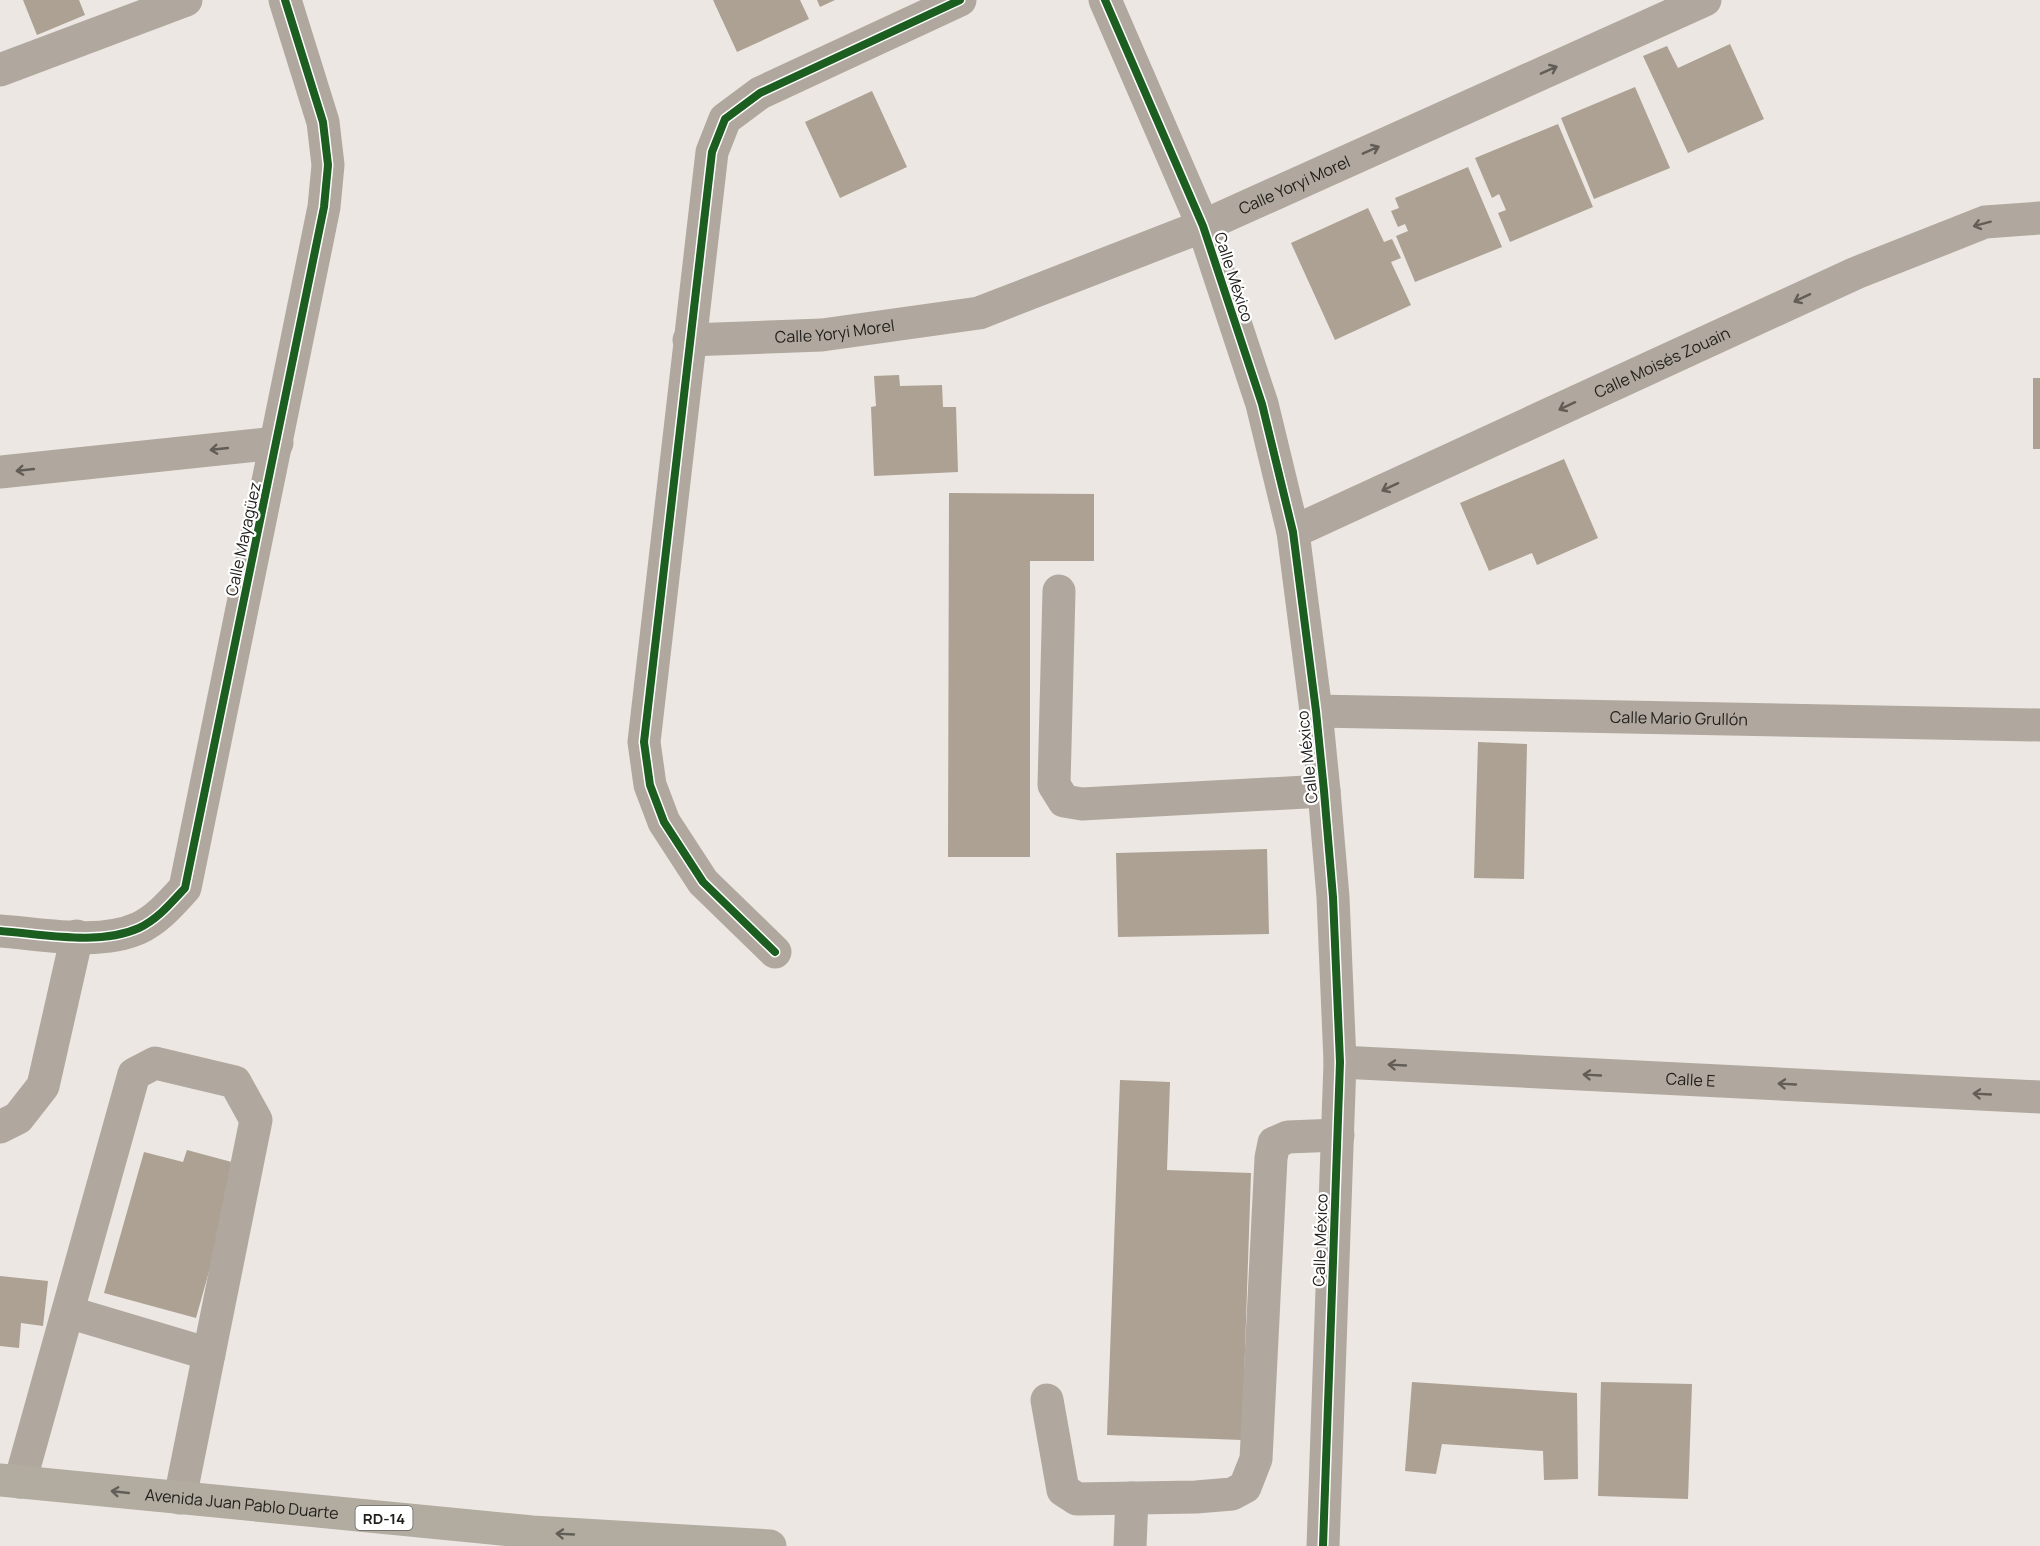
<svg xmlns="http://www.w3.org/2000/svg" width="2040" height="1546" font-family="Manrope,sans-serif">
<style>
.building{fill:#aca192}
.lines{fill:none;stroke-linecap:round;stroke-linejoin:round}
.minor{stroke:#b0a89e;stroke-width:33}
.major{stroke:#b1aba0;stroke-width:33}
.cycleway-casing{stroke:#fff;stroke-width:11}
.cycleway{stroke:#1b5e20;stroke-width:8}
.oneway{stroke:#625d57}
.oneway2{stroke:#625f58}
.labels{text-anchor:middle;dominant-baseline:central;stroke-width:4.5;stroke-linejoin:round;paint-order:stroke}
.shield{fill:#fff;stroke:#646361;stroke-width:1.5}
.shield-label{font-size:15px;font-weight:bold;fill:#22201d}
.street-label{font-size:16px;fill:#22201d;stroke:#fff}
</style>
<rect width="100%" height="100%" fill="#ece7e2"/>
<path class="building" d="M23,0H79L85,15L37,35Z
M713,0H800L809,19L737,52Z
M817,0H835L820,7Z
M1730,44L1764,119L1688,153L1643,56L1667,46L1678,68Z
M1635,87L1670,168L1594,199L1561,118Z
M872,91L907,167L840,198L805,122Z
M1558,124L1593,207L1510,242L1498,213L1506,210L1499,194L1492,198L1475,158Z
M1468,167L1502,247L1415,282L1396,236L1408,231L1405,224L1398,227L1391,211L1399,208L1395,198Z
M1368,208L1384,242L1392,239L1401,258L1391,262L1411,305L1335,340L1291,243Z
M899,375L900,386L942,385L943,407H956L958,472L874,476L871,407L876,406L874,376Z
M2033,378H2040V449H2033Z
M1564,459L1598,538L1537,565L1532,553L1489,571L1460,503Z
M949,493L1094,494V561H1030V857H948Z
M1478,742L1527,744L1524,879L1474,878Z
M1267,849L1269,934L1118,937L1116,853Z
M1120,1080L1170,1082L1167,1170L1251,1173L1242,1440L1107,1435Z
M187,1150L239,1164L196,1318L104,1293L144,1152L183,1162Z
M0,1276L48,1281L43,1326L21,1323L19,1348L0,1346Z
M1412,1382L1577,1393L1578,1479L1544,1480L1543,1451L1442,1444L1436,1474L1405,1471Z
M1601,1382L1692,1384L1688,1499L1598,1496Z"/>
<g class="lines">
<g class="minor">
<path d="M1105,0L1203,226L1262,404L1293,532L1316,711L1324,791L1333,897L1340,1062L1323,1546"/>
<path d="M0,70L186,0"/>
<path id="s1" d="M689,340L822,335L979,313L1203,226L1705,0"/>
<path d="M0,472L277,443"/>
<path id="s2" d="M1293,532L1856,273L1985,222L2040,218"/>
<path d="M1059,591L1054,785L1064,801L1082,804L1324,791"/>
<path id="s3" d="M1316,711L2040,725"/>
<path d="M0,931C43,934 99,946 139,928C158,919 171,903 185,888L324,207L328,165L323,122L285,0"/>
<path d="M775,952L703,882L664,822L650,785L644,742L712,152L725,119L760,93L960,0"/>
<path id="s4" d="M1340,1062L2040,1097"/>
<path d="M0,1127L18,1118L43,1086L77,936"/>
<path d="M68,1312L209,1354"/>
<path d="M1047,1400L1063,1490L1077,1499L1196,1497L1232,1494L1245,1487L1256,1459L1271,1158L1274,1143L1288,1137L1338,1135"/>
<path d="M20,1482L134,1074L155,1063L235,1082L256,1120L180,1498"/>
<path d="M1130,1546L1132,1498"/>
</g>
<path class="major" id="s5" d="M0,1480L532,1532L770,1546"/>
<defs>
<path id="cycleway" d="M1105,0L1203,226L1262,404L1293,532L1316,711L1324,791L1333,897L1340,1062L1323,1546
M0,931C43,934 99,946 139,928C158,919 171,903 185,888L324,207L328,165L323,122L285,0
M775,952L703,882L664,822L650,785L644,742L712,152L725,119L760,93L960,0"/>
</defs>
<use href="#cycleway" class="cycleway-casing"/>
<use href="#cycleway" class="cycleway"/>
</g>
<defs><path id="oneway-shaft" d="M-6 0H5M1.5-3L5.5 0L1.5 3" fill="none" stroke-width="1.6" stroke-linecap="round" stroke-linejoin="round" transform="scale(1.5)"/></defs>
<g class="oneway">
<use href="#oneway-shaft" transform="translate(1549 70) rotate(-24)"/>
<use href="#oneway-shaft" transform="translate(1371 150) rotate(-24)"/>
<use href="#oneway-shaft" transform="translate(1982 224) rotate(165)"/>
<use href="#oneway-shaft" transform="translate(1802 298) rotate(155)"/>
<use href="#oneway-shaft" transform="translate(1567 406) rotate(155)"/>
<use href="#oneway-shaft" transform="translate(219 449) rotate(174)"/>
<use href="#oneway-shaft" transform="translate(25 470) rotate(174)"/>
<use href="#oneway-shaft" transform="translate(1390 487) rotate(155)"/>
<use href="#oneway-shaft" transform="translate(1397 1065) rotate(-177)"/>
<use href="#oneway-shaft" transform="translate(1592 1075) rotate(-177)"/>
<use href="#oneway-shaft" transform="translate(1787 1084) rotate(-177)"/>
<use href="#oneway-shaft" transform="translate(1982 1094) rotate(-177)"/>
</g>
<g class="oneway2">
<use href="#oneway-shaft" transform="translate(120 1492) rotate(-174)"/>
<use href="#oneway-shaft" transform="translate(565 1534) rotate(-177)"/>
</g>
<g class="labels">
<rect class="shield" x="355.5" y="1506" width="57" height="24" rx="4.5"/>
<g class="shield-label">
<text x="384" y="1518">RD-14</text>
</g>
<g class="street-label">
<text stroke="none"><textPath href="#s1" startOffset="632">Calle Yoryi Morel</textPath></text>
<text transform="translate(1234 277) rotate(72)">Calle México</text>
<text stroke="none"><textPath href="#s1" startOffset="146">Calle Yoryi Morel</textPath></text>
<text stroke="none"><textPath href="#s2" startOffset="406">Calle Moisés Zouain</textPath></text>
<text transform="translate(243 539) rotate(-78)">Calle Mayagüez</text>
<text stroke="none"><textPath href="#s3" startOffset="363">Calle Mario Grullón</textPath></text>
<text transform="translate(1307 757) rotate(-96)">Calle México</text>
<text stroke="none"><textPath href="#s4" startOffset="351">Calle E</textPath></text>
<text transform="translate(1320 1240) rotate(-88)">Calle México</text>
<text stroke="none"><textPath href="#s5" startOffset="243">Avenida Juan Pablo Duarte</textPath></text>
</g>
</g>
</svg>
